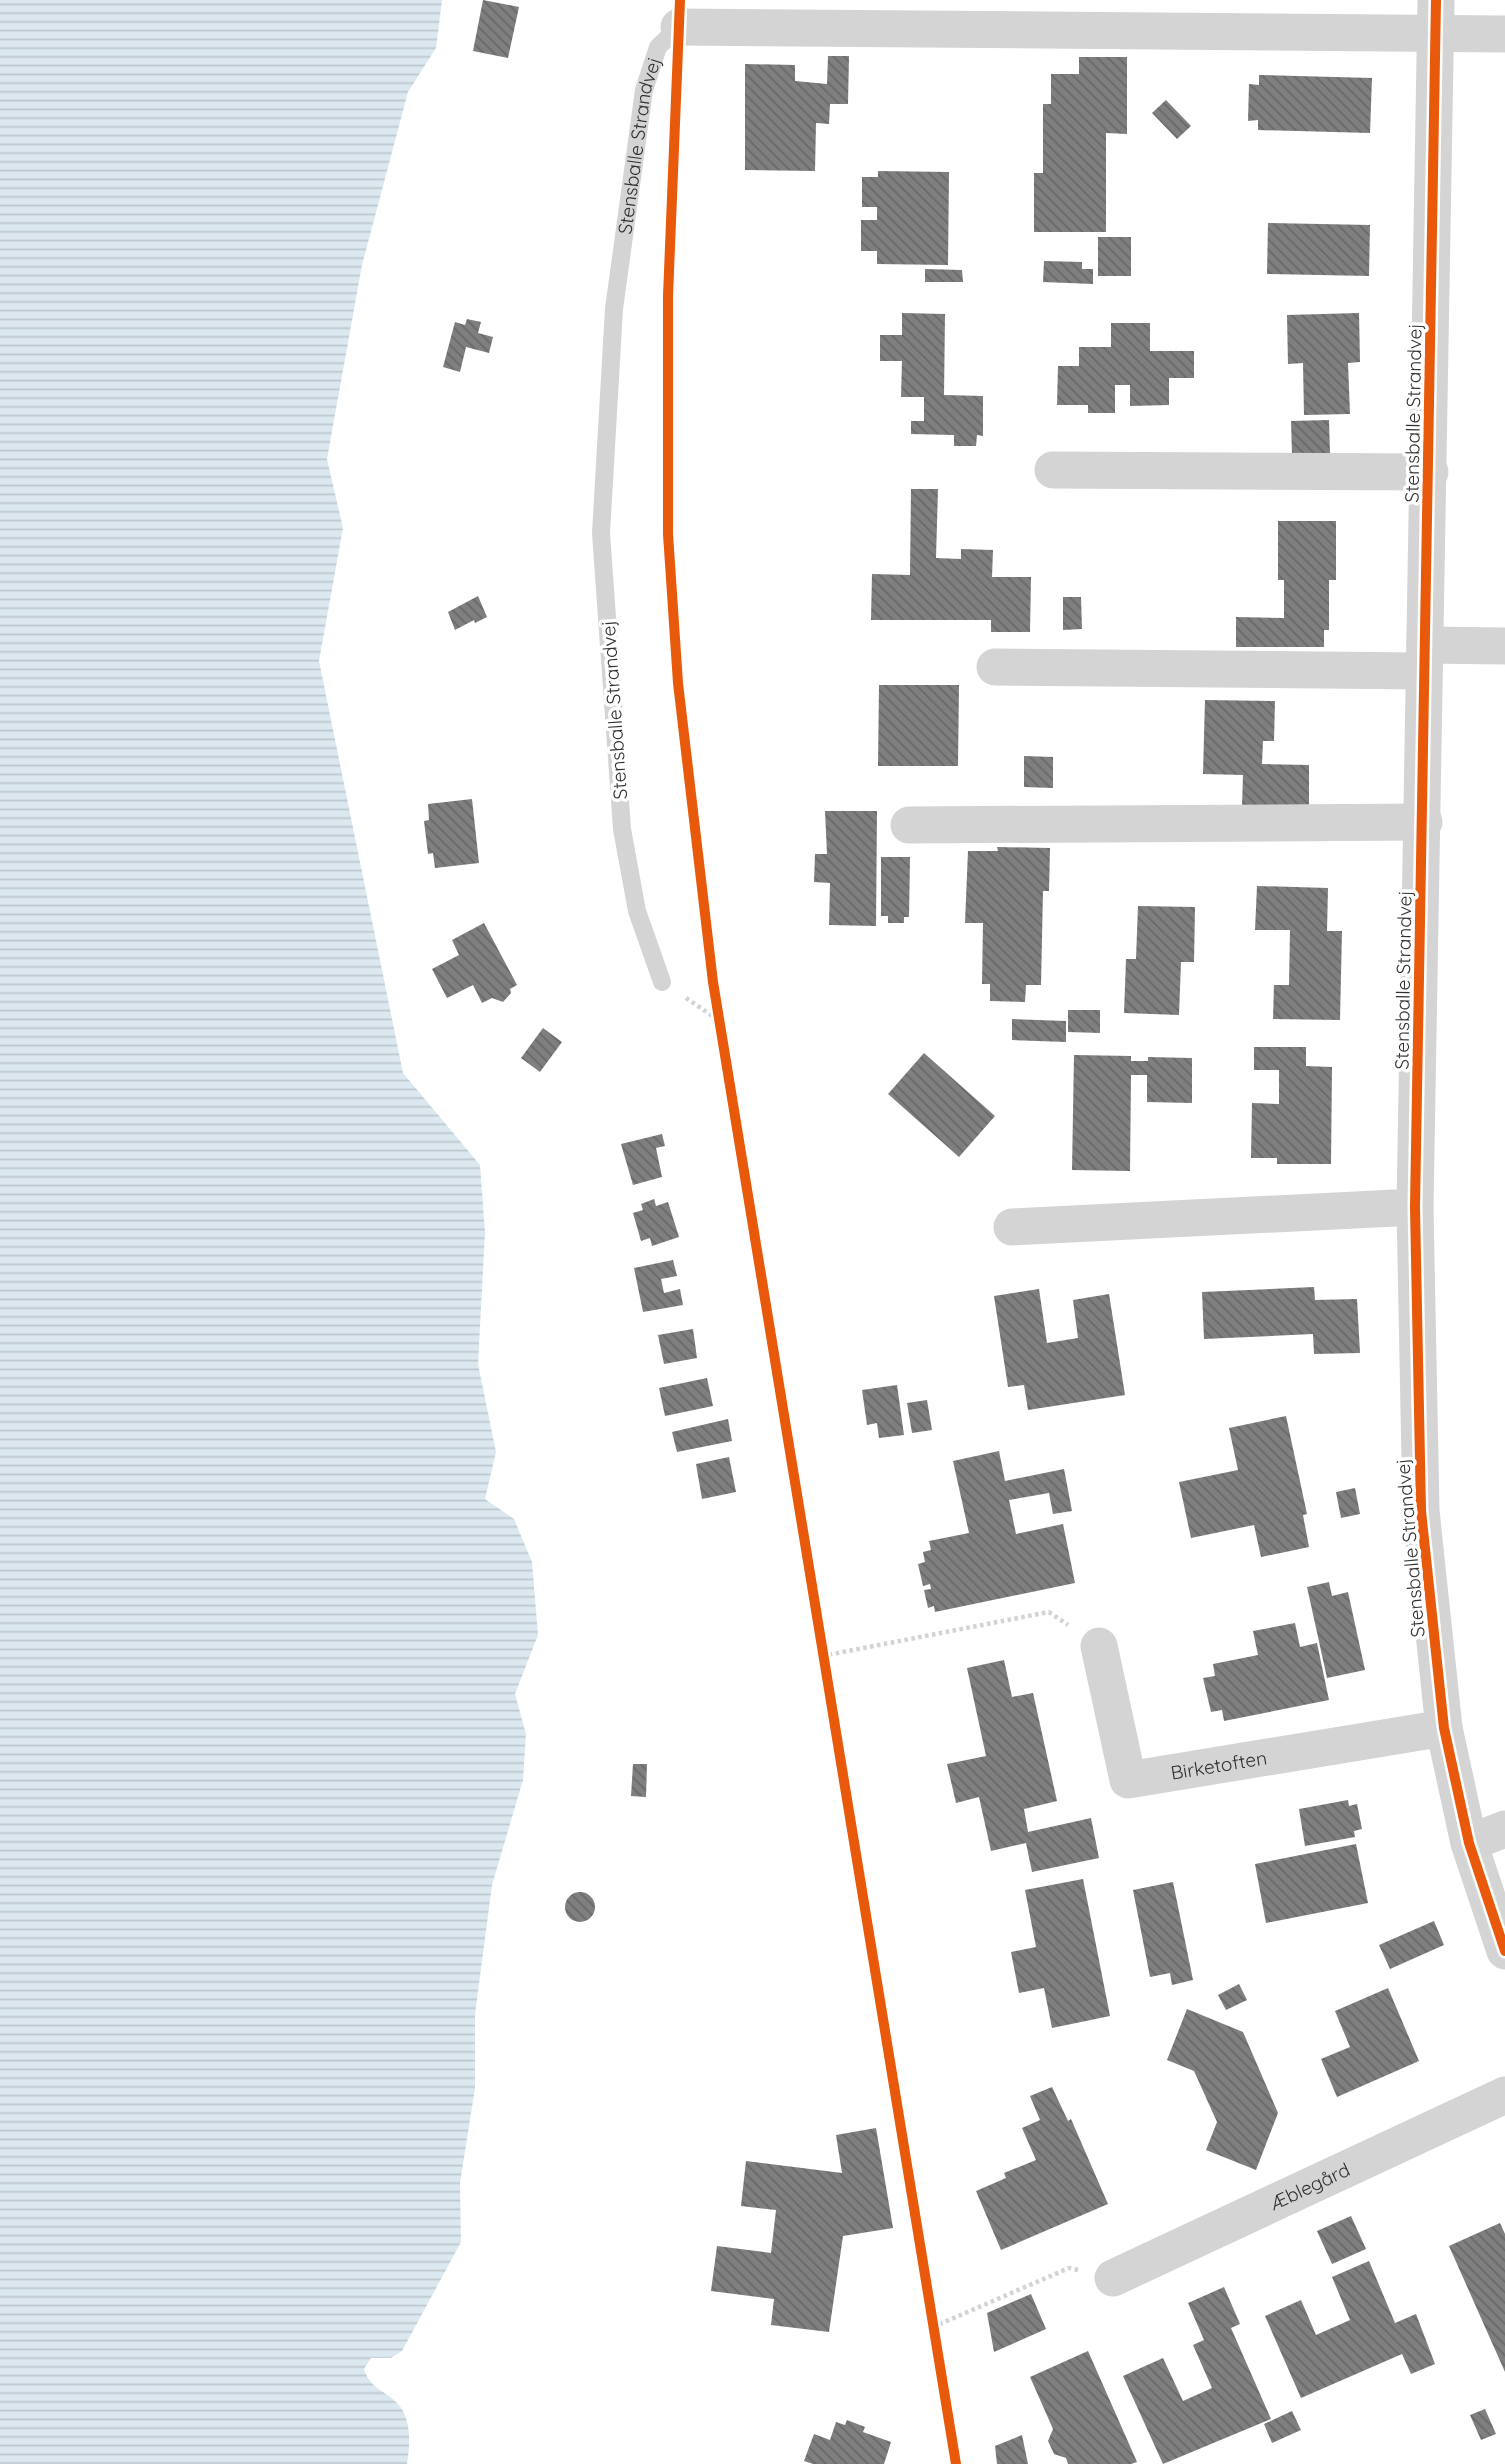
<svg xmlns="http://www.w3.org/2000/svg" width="1505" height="2464" font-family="Quicksand,sans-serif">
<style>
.water{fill:url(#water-rules)}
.building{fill:url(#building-back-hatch)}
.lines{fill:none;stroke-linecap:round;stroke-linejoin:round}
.path{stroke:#d3d3d3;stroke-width:4.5;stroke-dasharray:3.5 3.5;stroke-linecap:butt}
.lane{stroke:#d4d4d4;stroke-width:18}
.street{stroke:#d4d4d4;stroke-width:37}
.cycleway-casing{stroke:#fff;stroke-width:15}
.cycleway{stroke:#e8590c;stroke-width:10}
.labels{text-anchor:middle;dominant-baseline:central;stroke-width:7;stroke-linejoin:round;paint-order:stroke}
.street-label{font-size:19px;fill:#2f2f2f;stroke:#fff}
</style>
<defs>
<pattern id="water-rules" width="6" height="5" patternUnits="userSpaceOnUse" patternTransform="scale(1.75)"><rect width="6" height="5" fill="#dce8ef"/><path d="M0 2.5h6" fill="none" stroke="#bdc7cd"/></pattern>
<pattern id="building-back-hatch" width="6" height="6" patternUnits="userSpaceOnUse" patternTransform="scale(1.75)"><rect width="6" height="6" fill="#7f7f7f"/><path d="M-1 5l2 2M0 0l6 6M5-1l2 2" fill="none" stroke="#686868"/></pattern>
</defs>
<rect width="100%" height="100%" fill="#fff"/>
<path class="water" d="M0,0H442L436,48L408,92L362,265L327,459L343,528L319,661L403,1073L480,1165L485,1232L478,1364L496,1452L485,1499L514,1519L532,1562L538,1635L515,1694L526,1734L523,1780L492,1885L475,2014V2088L460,2183L461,2242L402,2351L391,2358H371L364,2369C370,2389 385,2390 398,2404C412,2419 410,2446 407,2464H0Z"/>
<path class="building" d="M483,0L519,7L508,58L473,51Z
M828,56H849L848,104H830L829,124L816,123L815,171L745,170V64L795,65V81L827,84Z
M1079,57H1127V134L1106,133V232H1034V173H1043V104H1051V74H1079Z
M1259,75L1372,78L1370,133L1258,130V120L1248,121L1249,84L1259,85Z
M1166,100L1191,126L1177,139L1152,113Z
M878,171L949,172L948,265L877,264V251H861V220H877V207H862V177H878Z
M1268,223L1370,225L1369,276L1267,274Z
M1098,237H1131V276H1098Z
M1044,261L1082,262V269H1093V284L1043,282Z
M925,269L962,270L963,282H925Z
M902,313L945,314L944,395L983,396V436L977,435L976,446H954V435L911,434V421H924V397H901L902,361H880V335H902Z
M1359,313L1360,362L1348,363L1350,414L1304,415L1303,363L1288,364L1287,315Z
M467,319L481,322L478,333L493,337L489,353L466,347L460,372L443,367L455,322L465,325Z
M1111,323H1150V351H1194V378H1169V405L1130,406V385H1115V413H1088V405H1057L1058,366H1079V347H1111Z
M1329,420L1330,453L1292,454L1291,421Z
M911,489H938L936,558L961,559V549L993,550L992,577H1031L1030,632H991V620H871L872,574L910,575Z
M1278,521H1336V580H1329V630H1324V647H1236V617L1284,618V580H1278Z
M478,596L487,617L475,623L474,620L455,630L448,612Z
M1063,597H1081L1082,629L1063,630Z
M879,685H959L958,766H878Z
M1205,700L1275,701L1274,741H1263L1262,764L1309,765V807L1242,806L1243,775L1203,774Z
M1024,756L1053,757V788L1024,787Z
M472,799L479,863L435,868L433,853L428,854L424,821L429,820L428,804Z
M825,811H877L876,926L829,925L830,883L814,882L815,854H827Z
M997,847L1050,848L1049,891H1043L1041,985H1026L1025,1002L990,1001V984H982L983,923H965L968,851H998Z
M881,857H910L909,917H904V923H888V916H881Z
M1257,886L1328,888L1327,931H1342L1340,1020L1273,1019L1274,985H1289L1290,930H1255Z
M1138,906L1195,907L1194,962H1181L1179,1015L1124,1013L1126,959H1136Z
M484,923L517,985L510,989L511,993L503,1002L492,998L482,1003L473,985L447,998L432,969L459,955L452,940Z
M1068,1010H1100V1033L1068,1032Z
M1012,1019L1066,1021V1042L1012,1040Z
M543,1028L562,1042L540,1072L521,1058Z
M1254,1047H1306V1066L1332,1067L1331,1164H1277V1158H1251L1252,1103L1279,1104V1070H1254Z
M924,1053L995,1116L959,1157L888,1094Z
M1074,1055L1131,1056V1061H1148V1057L1192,1058V1103L1147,1102V1075H1131L1130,1171L1072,1170Z
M662,1134L665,1146L656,1148L662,1177L633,1185L621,1144Z
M654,1199L656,1206L668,1202L679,1237L652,1246L650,1238L641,1241L633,1213L643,1210L641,1204Z
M673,1260L677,1276L661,1279L664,1293L680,1289L683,1305L643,1312L634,1268Z
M1314,1287L1315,1300L1357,1299L1360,1353L1314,1354L1313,1334L1204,1339L1202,1292Z
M1039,1289L1047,1343L1078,1338L1073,1300L1109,1294L1125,1395L1028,1410L1024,1385L1008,1387L994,1296Z
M693,1329L697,1358L664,1364L658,1335Z
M707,1378L713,1406L665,1416L659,1388Z
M897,1385L904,1435L879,1438L877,1423L867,1425L862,1390Z
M927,1400L932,1430L912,1433L907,1403Z
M1286,1416L1307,1514L1303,1515L1309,1547L1261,1557L1254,1525L1191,1538L1179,1482L1238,1470L1229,1428Z
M728,1419L732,1441L677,1452L672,1432Z
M999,1451L1005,1481L1064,1469L1072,1511L1053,1514L1049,1493L1009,1500L1016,1534L1063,1524L1075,1583L935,1612L934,1606L928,1608L924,1590L931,1589L930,1584L923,1586L918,1564L925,1562L923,1552L931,1550L929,1541L969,1533L953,1461Z
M729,1457L736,1492L702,1499L696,1464Z
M1355,1488L1360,1514L1341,1518L1336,1492Z
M1329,1582L1332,1596L1348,1592L1365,1670L1327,1678L1307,1587Z
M1295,1623L1300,1647L1317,1643L1329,1700L1224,1721L1222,1710L1211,1712L1203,1678L1215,1676L1213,1664L1258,1655L1253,1631Z
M1004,1660L1012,1697L1033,1693L1057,1801L1024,1809L1028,1832L1091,1818L1099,1858L1032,1872L1026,1843L991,1851L979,1797L956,1803L947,1764L986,1756L967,1668Z
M633,1764H647L646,1797L631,1796Z
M1348,1800L1349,1806L1357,1804L1362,1829L1354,1831L1355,1837L1305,1846L1299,1809Z
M1356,1844L1368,1903L1266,1923L1255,1864Z
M1083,1879L1110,2016L1052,2028L1044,1988L1019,1993L1011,1952L1036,1947L1025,1890Z
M1173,1882L1193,1980L1172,1985L1170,1973L1150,1977L1133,1890Z
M565 1907a15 15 0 1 1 30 0a15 15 0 1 1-30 0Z
M1434,1921L1444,1945L1390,1969L1379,1945Z
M1239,1984L1247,2000L1226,2010L1218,1995Z
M1388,1988L1419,2061L1337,2097L1321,2059L1350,2047L1335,2011Z
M1187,2009L1243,2032L1278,2113L1256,2170L1206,2150L1217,2122L1194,2071L1167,2060Z
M1052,2087L1068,2121L1071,2119L1108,2204L1001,2250L976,2191L1006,2178L1004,2173L1036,2160L1022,2128L1040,2120L1030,2096Z
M876,2128L893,2228L843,2236L829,2332L771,2325L774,2299L711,2291L717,2246L771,2253L776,2210L741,2206L746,2161L842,2173L836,2135Z
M1351,2216L1366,2249L1332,2264L1317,2231Z
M1500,2223L1505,2234V2372L1449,2246Z
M1369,2261L1395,2323L1416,2314L1435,2364L1411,2374L1402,2354L1301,2398L1265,2316L1301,2300L1316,2335L1350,2320L1332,2277Z
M1224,2287L1240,2324L1231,2328L1271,2419L1163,2464L1123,2376L1163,2358L1183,2401L1212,2388L1193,2345L1204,2340L1188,2303Z
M1031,2294L1046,2329L994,2352L987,2313Z
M1088,2351L1137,2462L1131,2464H1068L1066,2458L1054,2454L1048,2441L1053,2429L1030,2377Z
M1485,2409L1496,2434L1481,2440L1470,2415Z
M1292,2411L1301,2430L1272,2443L1264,2424Z
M847,2420L865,2427L863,2432L891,2442L884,2464H813L804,2461L814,2434L830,2440L836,2422L845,2425Z
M1022,2435L1028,2464H997L995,2446Z"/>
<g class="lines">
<path class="path" d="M686,998L720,1021
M822,1656L1049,1612L1068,1625
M933,2327L1069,2268L1078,2270"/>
<path class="lane" id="s1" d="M662,982L637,911L622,829L601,533L614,309L644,90L658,47L679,27"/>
<g class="street">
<path d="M1436,0L1415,1207L1421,1511L1444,1728L1469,1843L1505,1951"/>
<path d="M679,27L1505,34"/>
<path d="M1053,470L1430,472"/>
<path d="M1425,645L1505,646"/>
<path d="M995,667L1423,671"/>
<path d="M909,825L1424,822"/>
<path d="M1012,1227L1415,1207"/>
<path id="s2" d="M1099,1646L1128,1780L1444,1728"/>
<path d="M1469,1843L1505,1829"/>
<path id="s3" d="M1113,2278L1505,2095"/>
</g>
<defs>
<path id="cycleway" d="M680,0L668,296V534L678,683L713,982L956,2464
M1436,0L1415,1207L1421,1511L1444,1728L1469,1843L1505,1951"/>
</defs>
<use href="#cycleway" class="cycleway-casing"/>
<use href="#cycleway" class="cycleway"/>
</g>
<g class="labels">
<g class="street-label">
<text stroke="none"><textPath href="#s1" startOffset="845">Stensballe Strandvej</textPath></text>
<text transform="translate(1413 413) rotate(-89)">Stensballe Strandvej</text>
<text transform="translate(614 710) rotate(-94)">Stensballe Strandvej</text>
<text transform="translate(1403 980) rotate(-89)">Stensballe Strandvej</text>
<text transform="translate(1410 1548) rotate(-95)">Stensballe Strandvej</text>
<text stroke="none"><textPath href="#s2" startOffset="229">Birketoften</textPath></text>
<text stroke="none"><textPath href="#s3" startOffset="217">Æblegård</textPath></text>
</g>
</g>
</svg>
